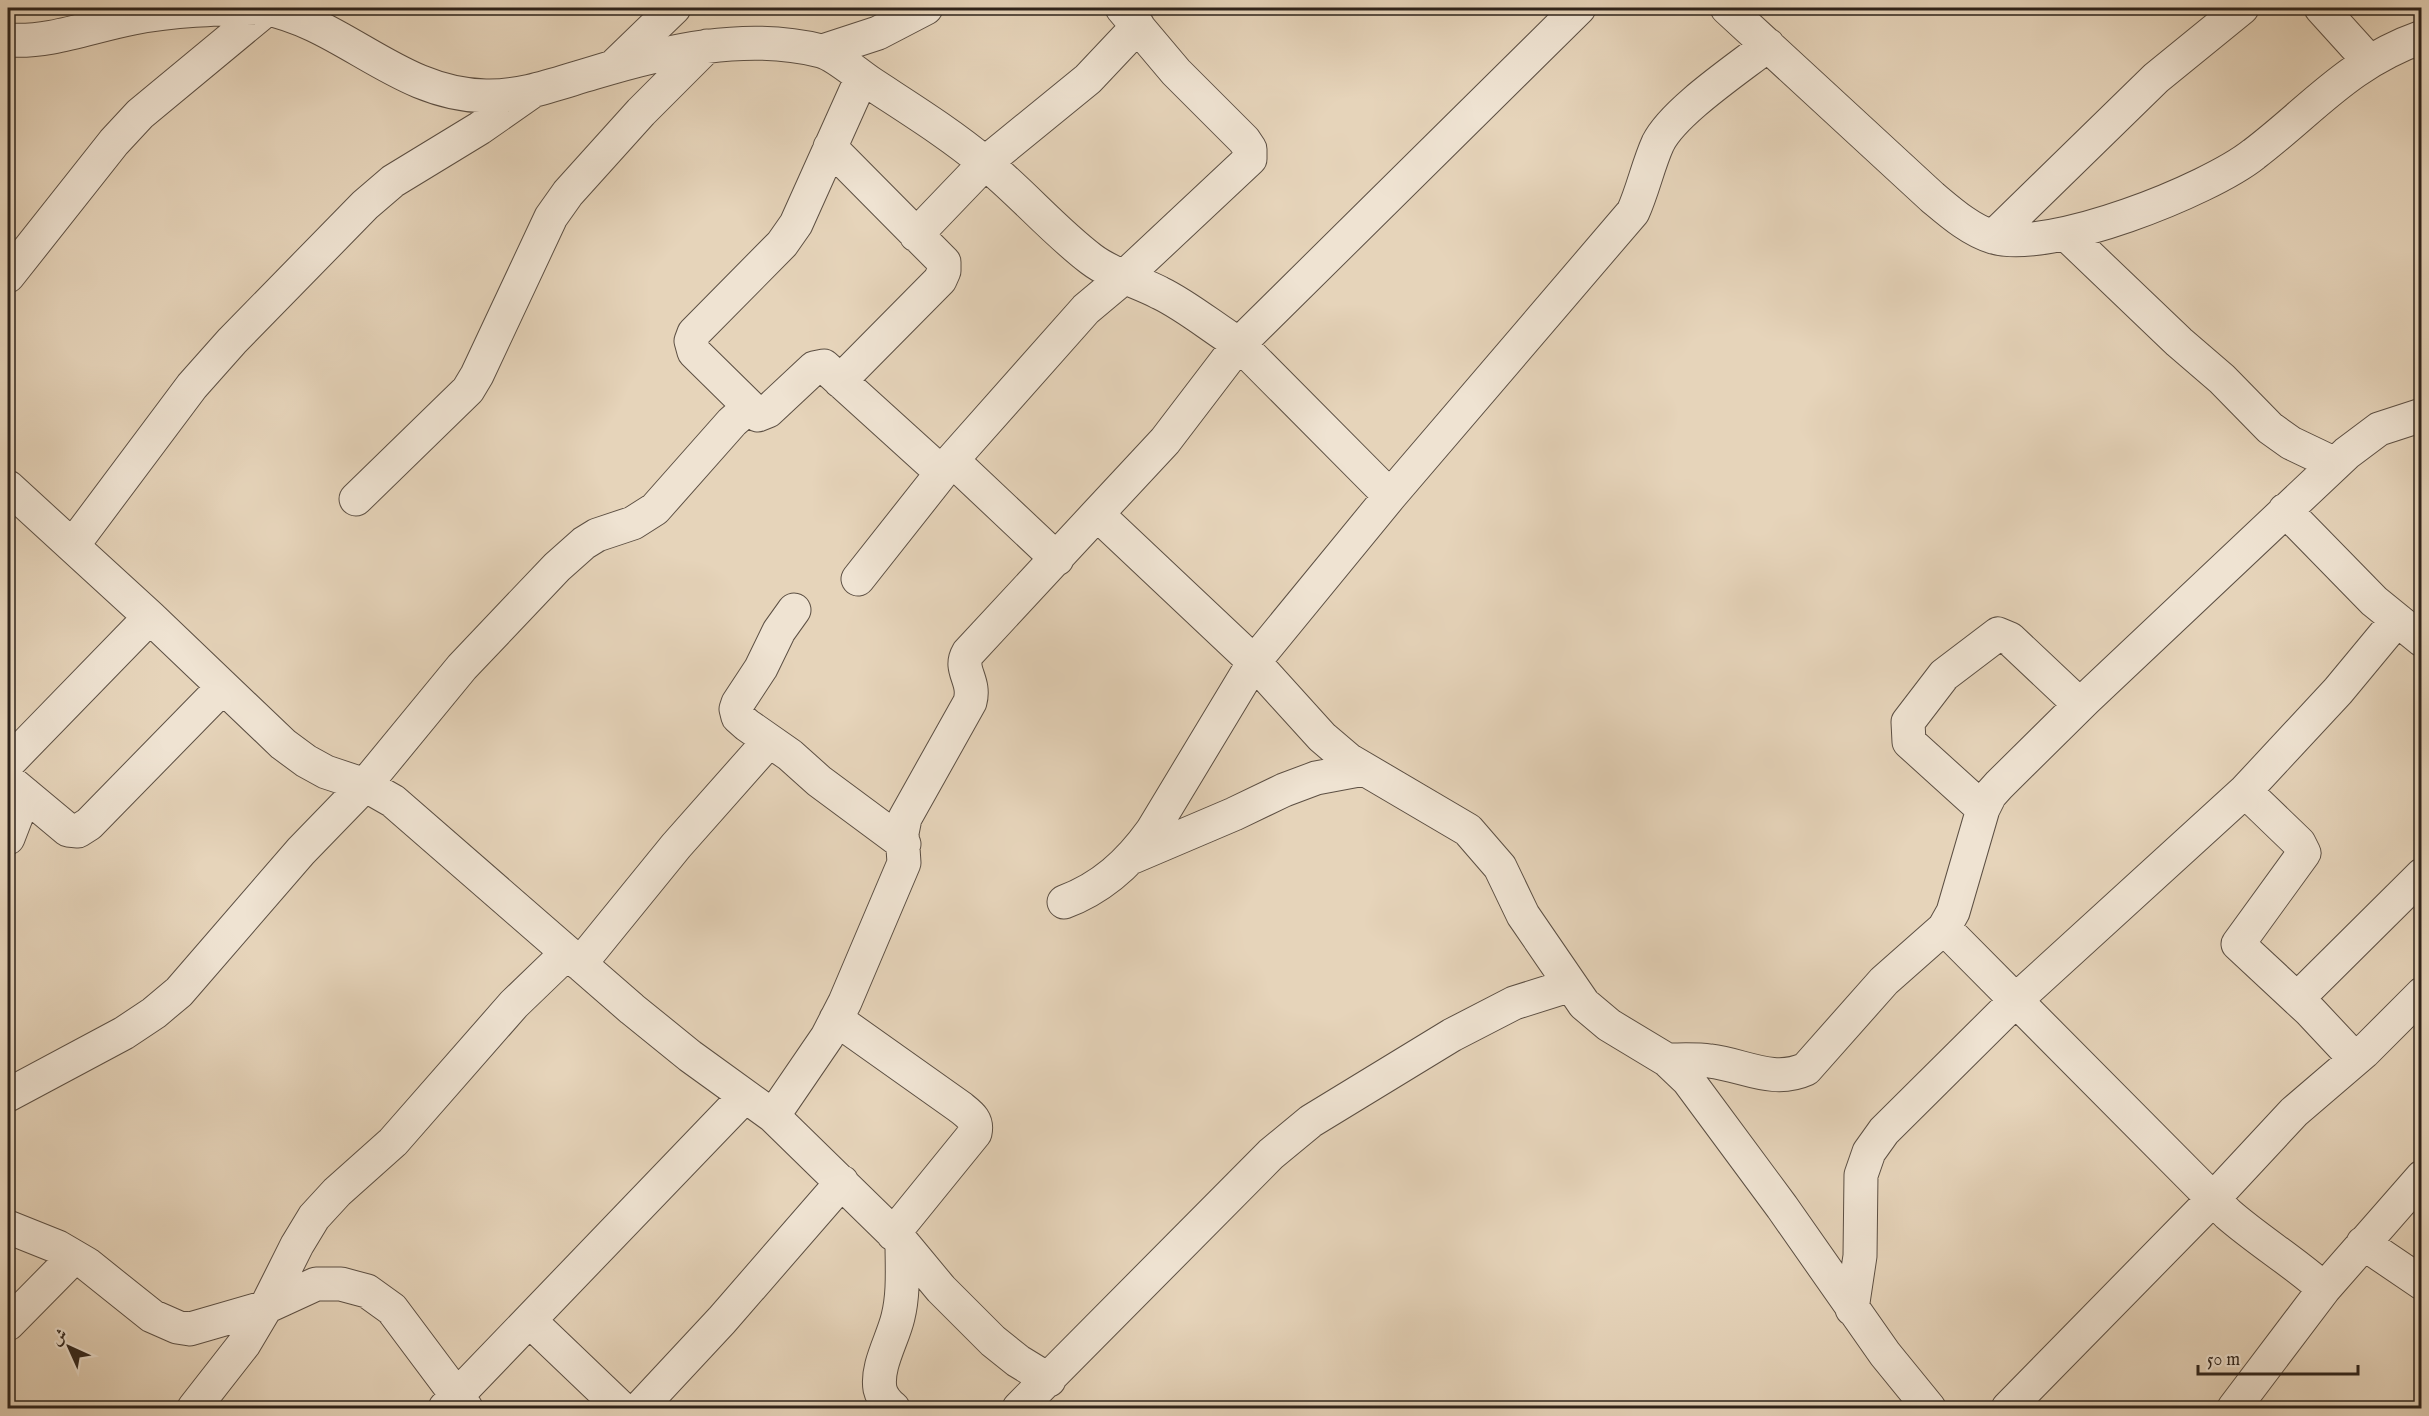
<svg xmlns="http://www.w3.org/2000/svg" width="2429" height="1416" font-family="'IM FELL English',Amiri,serif">
<style>
.lines{fill:none;stroke-linecap:round;stroke-linejoin:round}
.minor-casing{stroke:#5c4f43;stroke-width:35}
.minor{stroke:#efe3d2;stroke-width:33}
</style>
<rect width="100%" height="100%" fill="#e6d4ba"/>
<filter id="stains"><feTurbulence type="fractalNoise" baseFrequency=".00333" numOctaves="4"/><feColorMatrix values="0 0 0 0 .2 0 0 0 0 .09 0 0 0 0 .02 0 0 0 .5 -.17"/></filter>
<radialGradient id="worn" r=".72"><stop offset=".6" stop-color="#630" stop-opacity="0"/><stop offset="1" stop-color="#630" stop-opacity=".3"/></radialGradient>
<g class="lines">
<defs>
<path id="minor" d="M263,8C344,23 399,95 486,96C523,97 558,83 593,73C665,51 746,32 821,51C836,55 858,75 872,84C910,109 949,133 985,163C1022,193 1053,230 1091,259C1112,275 1137,281 1160,293C1187,306 1213,328 1239,344L1579,8
M1727,8L1932,197C1950,212 1970,230 1993,237C2049,254 2209,190 2254,154C2313,109 2348,63 2422,37
M2321,8L2369,61
M8,40C51,43 91,26 133,18C175,10 215,9 257,8
M823,51L878,33L926,8
M615,65L674,8
M862,77L796,224L782,244L694,333L691,341L694,352L758,415L768,411L814,368L824,366L942,473
M830,147L944,262V271L940,280L840,381
M2066,234L2179,342L2222,379L2270,428L2291,443L2335,464
M916,235L985,163L1088,79L1138,26
M1993,237L2156,78L2242,8
M8,276L114,142L140,114L268,8
M952,460L1057,559
M8,487L150,617L283,744L306,761L326,772L365,785L393,801L632,1009L690,1056L773,1116L902,1242L941,1289L993,1341L1018,1361L1049,1380
M1390,496L1239,344L1165,441L1097,514L1254,662L1322,737L1349,760L1468,830L1500,867L1523,915L1584,1004L1609,1025L1667,1060L1688,1080L1782,1207L1885,1354L1929,1408
M356,499L468,390L477,375L551,217L568,193L641,112L707,46
M2285,510L2374,601L2422,640
M73,545L192,386L232,341L365,205L393,181L480,128L530,93
M858,579L952,460L1086,309L1123,278L1250,159V149L1244,140L1176,72L1122,8
M794,610L779,631L761,668L738,703L736,709L738,717L747,725L790,755L819,781L904,844
M8,763L150,617
M8,780L68,830L78,831L89,824L223,687
M2245,791L2299,843L2304,853L2238,944L2310,1011L2355,1059
M1983,809L1909,742L1908,722L1944,675L1998,634L2010,639L2080,705
M8,838L25,794
M1133,857L1234,814L1284,790L1316,778L1364,769
M1064,902C1102,888 1129,863 1152,831L1254,662L1390,496L1633,212C1643,190 1648,165 1658,143C1674,111 1739,68 1768,45
M1944,928L2228,1214C2259,1241 2294,1262 2324,1289L2422,1177
M580,964L676,846L769,741
M2297,999L2422,875
M836,1019L960,1107C970,1115 978,1120 975,1133L893,1234
M1667,1060C1681,1060 1696,1059 1710,1061C1744,1065 1773,1084 1806,1069L1884,981L1944,928L1953,912L1983,809L1990,795L1999,785L2085,700L2347,453L2379,429L2422,415
M8,1095L124,1033L154,1013L179,992L301,851L365,785L462,667L557,567L584,543L597,535L633,523L655,509L732,422L749,407
M773,1116L827,1037L845,1002L904,863L902,833L905,818L970,702C976,680 958,670 968,653L1097,514
M8,1227L58,1247L87,1264L152,1316L177,1327L190,1329L266,1307L316,1284H341L367,1291L392,1309L466,1408
M2363,1243L2422,1283
M1852,1309L1860,1256L1861,1175L1869,1152L1884,1131L2016,1000L2245,791L2338,691L2396,621
M530,1321L621,1408
M8,1324L74,1257
M194,1408L244,1344L266,1307L297,1245L314,1217L337,1192L393,1142L514,1004L567,953
M445,1408L745,1096
M640,1408L722,1320L842,1182
M893,1408C887,1403 882,1398 880,1389C876,1366 893,1339 898,1317C904,1293 902,1267 902,1242
M1019,1408L1271,1154L1311,1121L1452,1035L1514,1003L1571,985
M2008,1408L2213,1199L2294,1112L2364,1052L2422,994
M2234,1408L2324,1289"/>
</defs>
<use href="#minor" class="minor-casing"/>
<use href="#minor" class="minor"/>
</g>
<rect width="2429" height="1416" fill="none" stroke="#e6d4ba" stroke-width="30"/>
<rect x="9" y="9" width="2411" height="1398" fill="none" stroke="#2e231b" stroke-width="3"/>
<rect x="15" y="15" width="2399" height="1386" fill="none" stroke="#2e231b" stroke-width="1.5"/>
<g transform="translate(69 1347) rotate(315)" stroke="#efe3d2" stroke-width="4.5" paint-order="stroke">
<path d="M0-4.5L10 22L0 15L-10 22Z" fill="#2e231b"/>
<text y="-9" font-size="16" font-weight="bold" text-anchor="middle" fill="#2e231b">ش</text>
</g>
<path d="M2198 1365v9h160v-9" fill="none" stroke="#2e231b" stroke-width="3"/>
<text x="2207" y="1365" font-size="18" fill="#2e231b" stroke="#efe3d2" stroke-width="4.5" paint-order="stroke">50 m</text>
<rect width="100%" height="100%" filter="url(#stains)"/>
<rect width="100%" height="100%" fill="url(#worn)"/>
</svg>
